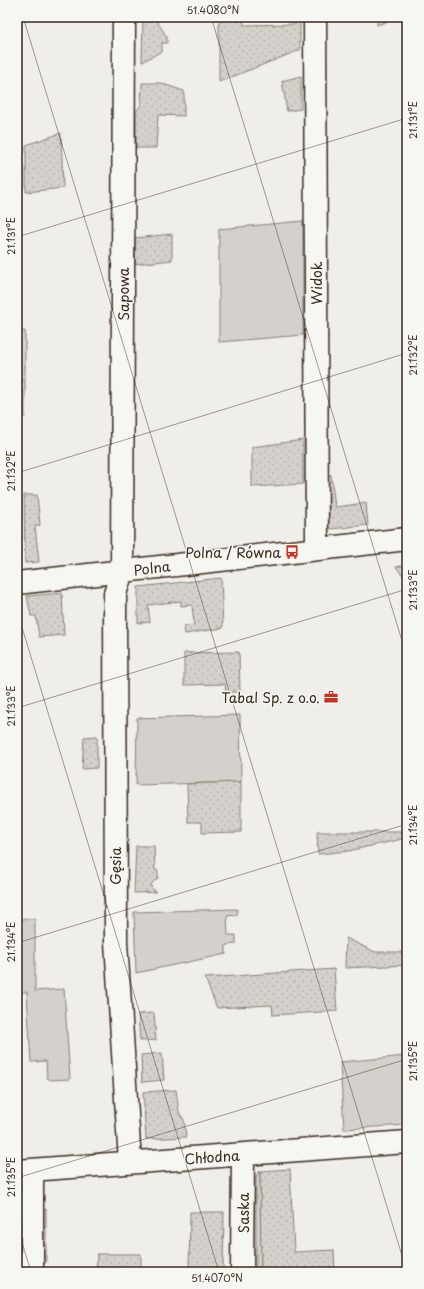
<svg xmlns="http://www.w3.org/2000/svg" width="424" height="1289" font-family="'Playpen Sans',sans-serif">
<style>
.grass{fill:#d4d1cc;stroke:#887e75}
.park{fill:url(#park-dots);stroke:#887e75}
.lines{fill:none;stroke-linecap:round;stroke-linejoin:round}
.street-casing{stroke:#3b2a1e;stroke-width:25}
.street{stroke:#f6f6f2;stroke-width:22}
.ticks{fill:none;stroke:#3b2a1e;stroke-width:1;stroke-opacity:0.45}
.labels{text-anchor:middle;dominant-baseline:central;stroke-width:3;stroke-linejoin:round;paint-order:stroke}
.street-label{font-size:14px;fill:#3b2a1e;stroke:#f6f6f2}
.poi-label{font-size:14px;fill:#3b2a1e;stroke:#f6f6f2;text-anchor:end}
.neatline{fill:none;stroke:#3b2a1e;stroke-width:1.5}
.ticks-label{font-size:10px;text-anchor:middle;fill:#3b2a1e}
</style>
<defs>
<pattern id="park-dots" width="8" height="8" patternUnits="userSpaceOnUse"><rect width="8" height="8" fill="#d4d1cc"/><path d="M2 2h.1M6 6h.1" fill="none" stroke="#b7b4af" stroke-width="1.8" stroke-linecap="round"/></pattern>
</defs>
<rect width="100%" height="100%" fill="#efeeea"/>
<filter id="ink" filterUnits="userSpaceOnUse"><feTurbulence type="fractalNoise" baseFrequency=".025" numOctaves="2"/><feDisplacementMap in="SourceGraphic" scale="8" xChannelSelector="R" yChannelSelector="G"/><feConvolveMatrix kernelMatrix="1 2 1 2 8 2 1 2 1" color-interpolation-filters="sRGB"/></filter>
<g filter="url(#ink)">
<path class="grass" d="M303,221V335L219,342V229Z
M25,331V380L17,381V332Z
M407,565V580L396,567Z
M240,715L241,782L136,785L137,718Z
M237,909V915L227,916L228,935H236V944L226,945V954L136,973L134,912Z
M17,919H35V991L64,989L70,1079L51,1080L47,1078L46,1061L31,1062L27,992H17Z
M407,1056V1125L344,1129L340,1062Z
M260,1171L261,1272H256V1176Z
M46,1209V1263H42V1210Z"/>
<path class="park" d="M143,17H154L167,37V43H162V51L142,62Z
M219,17H243L244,25L296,24V17H300V50L219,82Z
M377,17H401L377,25Z
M301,76V109L287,111L282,81Z
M142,83H160L184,91V116L158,115L156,148H136V112L141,105Z
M61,133L63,188L26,192V145Z
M172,234V260L135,264V238Z
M25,380V417H17V381Z
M303,440V484L252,487V447Z
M327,474L331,475L335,507L366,503L368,525L330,529L327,525Z
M24,495H37L40,525L35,526L39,562L25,563Z
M221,578L223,628L185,634L184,626L194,625L192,605L181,606V601L148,605L150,622L138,623V587Z
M62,593L64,635L39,637L36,616H31L27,596Z
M239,652L240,692H226L225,684L184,685V653Z
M97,736V768L82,769L84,737Z
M241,782V832L202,833V822H188L187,784Z
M317,832H407V838L348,851L318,854Z
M136,846H154L155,870L158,871V878L152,883L151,887L156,892L134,893Z
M346,938L375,952H407V965L345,968Z
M334,969L337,1011L273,1015L272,1005L217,1008L205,978Z
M154,1013L156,1040L140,1041L138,1014Z
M162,1053L164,1080L142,1082L141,1055Z
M176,1090L179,1112L184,1120L186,1137L146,1139L143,1092Z
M290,1169L294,1252L334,1250L335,1272H261L260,1171Z
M190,1212H224L223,1272H189Z
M97,1254H141V1272H96Z"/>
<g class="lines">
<defs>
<path id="street" d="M124,17L122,571L115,594L116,942L130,1162
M315,17L317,549
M17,583L407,539
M17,1171L407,1142
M32,1272V1170
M242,1272L243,1155"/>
</defs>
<use href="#street" class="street-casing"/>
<use href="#street" class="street"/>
</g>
</g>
<path class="ticks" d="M23,17L407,1272M211,17L407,657M400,17L407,41M17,237L407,118M17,473L407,353M17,611L219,1272M17,708L407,589M17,943L407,824M17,1178L407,1059M17,1226L31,1272"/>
<defs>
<symbol id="bus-bare" viewBox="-9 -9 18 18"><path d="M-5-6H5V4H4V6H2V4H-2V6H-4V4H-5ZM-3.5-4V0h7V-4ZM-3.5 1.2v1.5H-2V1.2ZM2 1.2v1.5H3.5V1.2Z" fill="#c8321e" stroke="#f6f6f2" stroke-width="2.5" paint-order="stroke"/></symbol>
<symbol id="office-bare" viewBox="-9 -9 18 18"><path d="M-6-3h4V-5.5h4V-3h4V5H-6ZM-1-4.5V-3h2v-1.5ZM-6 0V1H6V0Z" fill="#c8321e" stroke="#f6f6f2" stroke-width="2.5" paint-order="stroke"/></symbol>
</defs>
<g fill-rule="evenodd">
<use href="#bus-bare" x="282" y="542" width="20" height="20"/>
<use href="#office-bare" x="321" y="687" width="20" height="20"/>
</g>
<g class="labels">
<g class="street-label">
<text transform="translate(316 283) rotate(-90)">Widok</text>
<text transform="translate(123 294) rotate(-90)">Sapowa</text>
<text transform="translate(152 568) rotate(-7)">Polna</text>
<text transform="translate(115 866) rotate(-90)">Gęsia</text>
<text transform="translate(212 1157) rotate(-4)">Chłodna</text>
<text transform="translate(243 1213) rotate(-90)">Saska</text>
</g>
<g class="poi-label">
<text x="281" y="552">Polna / Równa</text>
<text x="320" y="697">Tabal Sp. z o.o.</text>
</g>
</g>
<rect width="424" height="1289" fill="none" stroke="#f6f6f2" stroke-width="44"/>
<rect x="22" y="22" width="380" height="1245" class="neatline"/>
<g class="ticks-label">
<text x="213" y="14">51.4080°N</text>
<text transform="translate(413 120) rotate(-90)" y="4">21.131°E</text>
<text transform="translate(11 236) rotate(-90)" y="4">21.131°E</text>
<text transform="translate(413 355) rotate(-90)" y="4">21.132°E</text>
<text transform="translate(11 471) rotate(-90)" y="4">21.132°E</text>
<text transform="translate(413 590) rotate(-90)" y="4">21.133°E</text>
<text transform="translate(11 706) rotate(-90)" y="4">21.133°E</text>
<text transform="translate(413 825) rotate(-90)" y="4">21.134°E</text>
<text transform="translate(11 942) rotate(-90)" y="4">21.134°E</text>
<text transform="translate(413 1061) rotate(-90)" y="4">21.135°E</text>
<text transform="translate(11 1177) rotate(-90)" y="4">21.135°E</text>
<text x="217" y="1282">51.4070°N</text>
</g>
</svg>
